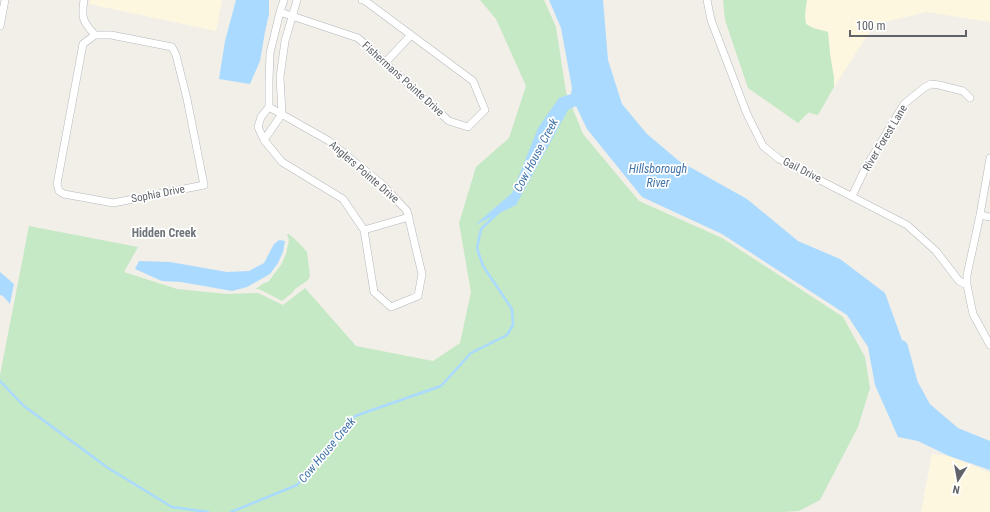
<svg xmlns="http://www.w3.org/2000/svg" width="990" height="512" font-family="'Roboto Condensed',sans-serif">
<style>
.commercial{fill:#fef7e0}
.green{fill:#c5e8c5}
.water{fill:#aadaff}
.lines{fill:none;stroke-linecap:round;stroke-linejoin:round}
.stream{stroke:#aadaff;stroke-width:2.5}
.river{stroke:#aadaff;stroke-width:14}
.minor-casing{stroke:#b5b8bc;stroke-width:8}
.minor{stroke:#fff;stroke-width:7}
.labels{text-anchor:middle;dominant-baseline:central;stroke-width:3.5;stroke-linejoin:round;paint-order:stroke}
.street-label{font-size:11px;fill:#5f6368;stroke:#fff}
.water-label{font-size:12px;font-style:italic;fill:#4174aa;stroke:#fff}
.neighbourhood-label{font-size:12px;font-weight:bold;fill:#70757a;stroke:#fff}
</style>
<rect width="100%" height="100%" fill="#f1efe8"/>
<path class="commercial" d="M90,0H222L216,31L89,4Z
M807,0H990V22L927,12L876,24L874,25L834,87V78L830,54L828,32L813,28L806,24L805,18V9Z
M932,454L949,456L990,473V512H921Z"/>
<path class="green" d="M480,0H544L556,27L566,92L583,134L639,201L722,238L843,317L865,357L870,388L858,427L820,500L799,511L784,512H0V375L29,226L138,247L124,272L177,289L227,294L258,293L283,305L305,288L356,346L433,361L460,343L471,292L459,223L476,167L509,138L526,86L496,19Z
M723,0H807C806,8 804,15 806,24L813,28L828,32L830,54L834,78V87L818,115L810,113L809,112L798,123L748,88L725,20Z
M287,234H289L299,243L307,252L310,276L308,280L295,289L293,292L282,301L259,289H255C261,286 262,283 268,282L281,265L286,254L289,240Z"/>
<path class="water" d="M236,0H269V14L265,32L260,61L250,84L219,79L225,41Z
M549,0H603L608,60L622,104L647,134L679,161L747,199L798,241L840,259L885,293L906,351L904,382L958,428L990,441V470L949,456L918,441L898,437L875,385L868,347L847,315L722,234L642,197L587,129L576,106L568,110L516,205L475,225L512,193L538,128L559,98L571,94L572,88L561,28Z
M279,240L285,241L283,252L278,263L270,274L247,287L232,291L181,282L162,281L135,269L139,261L170,262L227,272L249,271L264,263L274,244Z
M0,272L14,284L10,304L3,296L0,295Z"/>
<g class="lines">
<path class="stream" d="M0,381L24,406L108,468L172,507L208,512
M231,512L297,485L355,416L441,386L471,353L507,335L513,325L512,309L483,266L477,248L481,229L498,213"/>
<path class="river" d="M901,347L911,384L923,406"/>
<defs>
<path id="minor" d="M84,0C81,18 83,22 95,35H111L172,47L176,55L187,99L204,185L113,203L108,202L64,194L59,191L57,184L83,44L95,35
M707,0L711,20L747,114L763,146L779,159L907,225L936,251L959,281L967,285
M280,12L358,38L449,121L468,127L485,110L473,81L364,0H362
M0,26L5,0
M385,63L411,35
M269,107L329,141L383,185L407,211L422,274L418,296L391,307L374,292L364,230L343,199L282,162L264,140L258,127L261,117L269,107V80L270,53L280,12L284,0
M282,114L280,77L285,41L297,0
M264,140L282,114
M990,158L980,215L967,275V285L973,314L990,345
M852,196L866,167L904,104L925,87L931,84L939,85L963,91L970,98
M980,215L990,217
M364,230L409,217"/>
</defs>
<use href="#minor" class="minor-casing"/>
<use href="#minor" class="minor"/>
</g>
<g class="labels">
<g class="street-label">
<text transform="translate(403 79) rotate(42)">Fishermans Pointe Drive</text>
<text transform="translate(885 138) rotate(-59)">River Forest Lane</text>
<text transform="translate(802 170) rotate(27)">Gail Drive</text>
<text transform="translate(364 172) rotate(41)">Anglers Pointe Drive</text>
<text transform="translate(158 194) rotate(-11)">Sophia Drive</text>
</g>
<g class="water-label">
<text transform="translate(536 155) rotate(-62)">Cow House Creek</text>
<text x="658" y="169">Hillsborough<tspan x="658" dy="14">River</tspan></text>
<text transform="translate(327 450) rotate(-50)">Cow House Creek</text>
</g>
<g class="neighbourhood-label">
<text x="164" y="233">Hidden Creek</text>
</g>
</g>
<g transform="translate(958 480) rotate(191)" stroke="#ffffff" stroke-width="3" paint-order="stroke">
<path d="M0-3L7 15L0 10L-7 15Z" fill="#5f6368"/>
<text y="-6" font-size="11" font-weight="bold" text-anchor="middle" fill="#5f6368">N</text>
</g>
<path d="M850 30v6h116v-6" fill="none" stroke="#5f6368" stroke-width="2"/>
<text x="856" y="30" font-size="12" fill="#5f6368" stroke="#ffffff" stroke-width="3" paint-order="stroke">100 m</text>
</svg>
